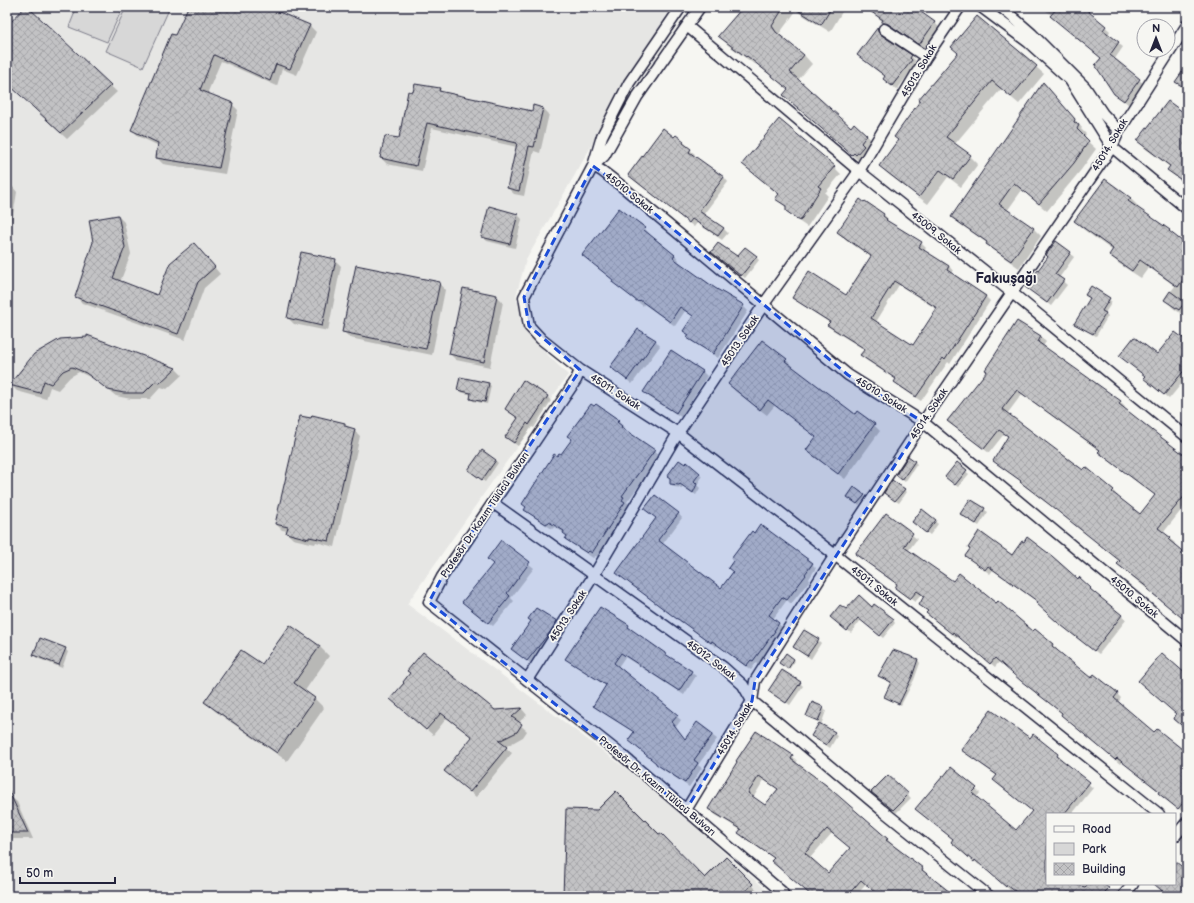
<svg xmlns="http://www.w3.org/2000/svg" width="1194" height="903" font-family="'Balsamiq Sans',sans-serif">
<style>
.built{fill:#e6e6e4}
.green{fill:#d7d7d7;stroke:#7c7c89}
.shadow{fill:#0003;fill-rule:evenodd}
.building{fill:url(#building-cross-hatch);stroke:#22223b;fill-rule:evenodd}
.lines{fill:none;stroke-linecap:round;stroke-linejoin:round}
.minor-casing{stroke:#22223b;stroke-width:13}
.minor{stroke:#f6f6f2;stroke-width:10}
.marked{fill:#1d4ed8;fill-opacity:0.2;stroke:#1d4ed8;stroke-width:3;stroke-dasharray:8 5;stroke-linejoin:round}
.labels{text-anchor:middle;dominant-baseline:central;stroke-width:3.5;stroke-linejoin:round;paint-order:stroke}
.street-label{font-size:10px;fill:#22223b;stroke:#f6f6f2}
.district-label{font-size:14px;font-weight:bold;fill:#22223b;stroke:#f6f6f2}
</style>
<defs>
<pattern id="building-cross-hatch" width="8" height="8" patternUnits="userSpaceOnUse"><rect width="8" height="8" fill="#c2c2c4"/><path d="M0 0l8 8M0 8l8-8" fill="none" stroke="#a6a6a9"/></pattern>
</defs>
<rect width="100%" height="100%" fill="#f6f6f2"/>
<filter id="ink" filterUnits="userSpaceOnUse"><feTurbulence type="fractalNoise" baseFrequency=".025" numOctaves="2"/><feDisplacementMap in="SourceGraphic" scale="8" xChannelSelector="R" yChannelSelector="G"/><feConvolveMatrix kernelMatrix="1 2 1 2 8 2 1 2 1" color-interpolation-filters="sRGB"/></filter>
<g filter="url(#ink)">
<path class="built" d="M7,7H671L526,260L516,296L524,327L547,354L568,375L485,492L407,604L628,770L676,810L773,896H7Z
M764,304L848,375L923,422L835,555L678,433Z"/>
<path class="green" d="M77,7H123L107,42L69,27Z
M126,7H170L143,67L106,51Z"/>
<path class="shadow" d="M26,7L117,92L67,139L7,83V27Z
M189,7H233L247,13L249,7H264L310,26L316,32L297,75L282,69L277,86L221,61L207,94L232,104L238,110L225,174L163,164L157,158L159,146L138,136L132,129Z
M655,7H664L663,9Z
M744,7H845L830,32L796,11L779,34L782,38L804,55L812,64L798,80L851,128L854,124L875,143L860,162L793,103L789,90L755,63L754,64L728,45L720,36Z
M874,7H913L935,23L944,32L929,53L891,32L882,23L883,22L871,11Z
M1042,7H1082L1110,31L1108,35L1123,47L1114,60L1144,84L1129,105L1115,93L1102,58Z
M1119,7H1127L1124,11Z
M878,29L882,33V37L911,56L916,61L914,63L915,65L897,90L884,79L886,77L858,55Z
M959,53L1036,67L1044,74L1019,104L1001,89L954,145L970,156L978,164L961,187L948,177L928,204L888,174L880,166Z
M1187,55V61L1184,58Z
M439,89L444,93L533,113L543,108L549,114L540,153L534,151L524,196L514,194L508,188L517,147L432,128L422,171L387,164L381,158L399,140L414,94Z
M1050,91L1082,128L1081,129L1086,134L1084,138L1096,149L1081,170L1047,211L1022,190L1007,211L1033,228L1041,236L1019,268L995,251L987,243L960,224L952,216Z
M1187,116V185L1176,177L1169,169L1170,167L1146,149L1138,141Z
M676,136L688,146L687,148L695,154L693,156L724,177L728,182L703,215L723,228L728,233L722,240L697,223L694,227L633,179Z
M743,164L834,167L841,174L825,193L828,196L807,227L794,218L787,211V208L776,199L779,195Z
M7,186H12L17,192L7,252Z
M1130,198L1138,206L1137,208L1169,231L1176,238L1187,246V318L1173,308L1165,299L1175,286L1149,267L1141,278L1118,263L1110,254L1113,251L1083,229L1075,221Z
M865,202L884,215L888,219L887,221L921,243L926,248L924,251L949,266L953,271L951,274L986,297L990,301L950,364L948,362L921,401L900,387L895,382L897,380L866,360L862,355L865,350L833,330L829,325L830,323L798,302L794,298L847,296L871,257L842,237L838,232ZM899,285L938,310L913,347L876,322Z
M619,209L645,229L650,234L648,235L675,255L679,260L678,262L715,289L743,306L748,311L718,358L693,342L688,338L689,336L685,331L694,317L685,311L675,326L644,304L643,306L618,286Z
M518,215L522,219L515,248L487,241L482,236Z
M118,216L124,222L131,254L120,282L158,296L200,250L220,274L204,288L185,340L82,303L76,296Z
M1056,242L1074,257L1059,278L1067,285L1051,306L1026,287L1049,258Z
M715,255L738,258L756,257L759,260L745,278Z
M335,260L341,266L328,331L294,324L288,318Z
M439,283L445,290L432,355L350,338L343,331Z
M1092,287L1112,302L1105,313L1108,316L1096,336L1078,326L1075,324L1091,299L1087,295Z
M464,289L497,296L503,302L490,367L456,360L450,354Z
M1017,322L1041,337L1046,342L1043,346L1120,402L1125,407L1123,409L1187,458V503L1163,533L1175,543L1174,545L1187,557V622L1123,569L1118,564L1121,561L1056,509L1026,487L1021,482H1022L999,465L1009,437L1004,434L989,453L949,421L988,371ZM1022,394L1100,451L1099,452L1104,457L1156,496L1140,515L1117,497L1118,496L1113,491L1083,471L1007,414Z
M638,330L656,341L660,346L632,384L611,367Z
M88,336L176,369L182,375L167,389L161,387L150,399H131L116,396L94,379L79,372L70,377L58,390L50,387L46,399L17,391L11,385L87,338Z
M762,341L786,360L793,366L791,367L855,415L874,425L880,431L845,479L813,456L807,450L817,437L775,405L767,415L735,391L729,384Z
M1187,343V377L1169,399L1149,382L1157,356Z
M671,351L703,372L707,376L681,417L649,397L645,392Z
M489,384L491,386L487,404L473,401L471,398L472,395L461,392L458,390Z
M547,396L551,401L534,428L532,427L518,446L511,441L507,437L519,419L510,413L506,409Z
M596,405L618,421L624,427L623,428L627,432L654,451L660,457L627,502L629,504L627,506L630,508L598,557L596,556L593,558L572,544L566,539L568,537L564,533L555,527L552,529L531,515L526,510L557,457L561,455L572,439L569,436Z
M345,424L349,429L354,430L360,436L335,547L316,542L315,544L293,539L287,533L288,531L282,530L276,524Z
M495,460L498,463L485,482L472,473Z
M914,461L917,464L905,482L900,478Z
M957,464L969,474L958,487L949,480Z
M699,474L702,477L697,485L700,488L696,495L683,486L682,488L674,487L671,484Z
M854,488L865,497L859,505L848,497Z
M904,489L907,492L899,503L888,496Z
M970,500L988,512L979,526L961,514Z
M922,510L938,524L930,535L916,524Z
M678,513L682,518L662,545L721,590L812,564L816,568L809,579L810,580L791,604L787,600L773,619L783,628L777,636L778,637L758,665L756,663L751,670L717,645L716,647L682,622V623L622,577Z
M886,514L917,539L908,551L953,583L1052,645L1057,649L1056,651L1091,679L1117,694L1121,698L1118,703L1154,734L1187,754V808L1183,812L1164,797L1160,792L1122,762L1120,764L1067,719L1063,714L1000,661L995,667L959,636L957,638L932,618L929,612L920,605L925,597L922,594L915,602L900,592L896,587L898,585L861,558Z
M501,541L534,568L511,598L514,601L493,626L468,607L494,564Z
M1024,543L1090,588L1095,593L1094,594L1126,620L1099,654L1063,626L1038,602L993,570L990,574L971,560L1012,556Z
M872,608L893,620L895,623L883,638L861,620L851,633L834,620L846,611Z
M556,622L559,624L530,663L514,651Z
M290,626L320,647L329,656L304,692L315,699L324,708L287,761L215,711L206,702L262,666Z
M628,626L632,631L665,653L670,658L691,672L696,676L684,695L625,657L618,667L681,720L676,727L685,740L697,724L717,739L698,765L702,768L689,787L661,768L635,733L598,710L594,706L606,686L571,663L567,659Z
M818,640L821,643L811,659L795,647Z
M65,649L68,652L62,668L37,658L34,655Z
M893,651L918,660L920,663L914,680L901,705L888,699L885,697L892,683L879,675Z
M786,654L795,661L789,669L781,664Z
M800,683L803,686L790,705L773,693Z
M398,705L495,711L522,709L527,715L518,723L527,731L523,737L505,747L512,753L476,797L446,771L473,738L447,718L433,735Z
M823,708L826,711L821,725L837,736L830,748L812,736L821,723L810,718L807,716Z
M1030,740L1057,755L1062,759L1061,760L1093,788L1072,814H1047V884H1101L1112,894L1110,896H1021L1012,889L1011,891L980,864L979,865L957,846L954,840L921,813L976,789L980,793L976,798L1016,831L1033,811L997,776L967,754Z
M792,756L797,761L796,764L887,839L892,844L891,845L922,869L953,896H880L881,867L856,896H813L775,859L744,838L739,833L741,830L714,814L709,809L739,763ZM764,780L779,790L765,806L753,798ZM832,833L851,848L828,874L810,858Z
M888,776L911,798L896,813L875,795Z
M7,796H10L17,802L33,839H7Z
M726,859L761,894L759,896H564L705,879Z"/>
<path class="building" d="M25,7H28L111,85L61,133L7,83V26Z
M188,7H236L246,11L248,7H267L310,25L290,69L276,64L270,81L214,55L200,90L233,103L219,168L156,158L158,143L131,130L171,34L175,35Z
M743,7H784L772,26L776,32L804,55L790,72L851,127L854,123L867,135L861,143L864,146L856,155L854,153L852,155L783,95L788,89L747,56L746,57L718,36Z
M793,7H832L821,25Z
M864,7H914L935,22L919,45L888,24L884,23H881L883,20Z
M1058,7H1083L1106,26L1103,30L1119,42L1110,55L1140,79L1124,101L1114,94L1095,65L1101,58L1050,16Z
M977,16L1037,66L1011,97L992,81L946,137L971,155L953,179L940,170L919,197L879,166L898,140L894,137L920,101L918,100L958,53L951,47Z
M878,27V32L880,34L912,55L910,58L912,60L892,86L883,79L885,76L857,55Z
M1187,65V89L1175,82Z
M1043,82L1075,119L1074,122L1079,125L1077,129L1089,141L1074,163L1039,204L1014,183L999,204L1034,228L1011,261L986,244L987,242L951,217L1019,118L1020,116Z
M415,84L440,88L439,91L532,111L533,105L543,108L534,147L529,146L519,191L507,188L517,143L427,123L416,166L380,158L385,136L399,138L408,91L413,92Z
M1168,101L1187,115V184L1167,170L1170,166L1137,141Z
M779,119L835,166L818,186L821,188L800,221L786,211V206L775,199L779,194L742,164Z
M663,128L674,137L676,135L684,141L683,143L691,149L689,152L724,177L699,211L724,228L718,236L692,219L689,223L628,175Z
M1105,179L1131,198L1128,201L1170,230L1169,231L1187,245V274L1178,287L1140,260L1132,271L1109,255L1113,249L1074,221Z
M860,199L864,202L865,201L884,214L883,216L887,219L886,220L922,242L919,247L949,266L947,270L986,296L945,360L943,358L916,397L894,382L896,379L860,355L865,349L827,325L830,322L792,298L809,271L846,295L871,256L837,232ZM894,281L937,308L913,345L871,318Z
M489,206L518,214L510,244L481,237Z
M619,208L646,228L644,230L675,255L673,258L715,288L744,305L713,354L687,338L689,335L683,331L693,316L680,307L670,322L640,300L638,302L612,282L613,280L582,255Z
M118,215L125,247L113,278L157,295L170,263L194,243L215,267L198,282L178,334L75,297L93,242L89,220Z
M1056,241L1071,252L1055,274L1064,280L1047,303L1025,287L1048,257L1046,255Z
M718,243L737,256L745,247L757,256L741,276L711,252Z
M301,252L336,259L322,326L287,318Z
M356,265L440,282L426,349L342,332Z
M1091,286L1110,298L1102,311L1106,313L1093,334L1074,324L1090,298L1085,295Z
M463,288L497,295L484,362L449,354Z
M1170,291L1185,302L1179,310L1164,300Z
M1017,321L1041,336L1038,342L1121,401L1119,404L1162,438L1187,457V493L1158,528L1171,538L1169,540L1187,555V622L1147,589L1148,588L1117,564L1120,561L1050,505L1020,482L1021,481L993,461L1008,436L999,430L984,449L947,421L987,371L985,370ZM1017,390L1100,450L1098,452L1155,495L1140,514L1112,492L1114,490L1086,467L1083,470L1002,409Z
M638,329L656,340L627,380L610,367Z
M1175,332L1187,341V367L1164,395L1143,378L1145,376L1119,356L1134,337L1157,354Z
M87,335L176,368L160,383L155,382L144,393H124L108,390L86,373L72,367L63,371L51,384L44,381L40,393L9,385L34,354L60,339L87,337Z
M762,340L787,359L785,361L855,414L857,411L875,424L838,474L806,450L816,437L768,400L760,410L728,384Z
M671,350L703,371L676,413L643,392Z
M460,377L489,383L485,402L470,399L471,393L457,390Z
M523,380L548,396L529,425L527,423L514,443L505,437L518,418L505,409Z
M591,404L594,406L596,404L619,420L617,422L622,426L621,427L655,450L622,496L624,497L622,500L625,502L592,553L589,551L587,553L565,539L567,536L563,533L564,531L549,522L546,524L524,510L526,507L522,504L554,454L557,456L559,453L561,454L572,439L567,436Z
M312,415L345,423V426L355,429L329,541L309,537V539L286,533L288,527L275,524L300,416L311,418Z
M482,450L496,460L482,480L468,470Z
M908,456L915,461L902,480L896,475Z
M679,460L685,464L687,462L700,473L694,481L697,484L693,493L680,484L679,485L670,484V478L667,476Z
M957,462L967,470L955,485L945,477Z
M892,480L905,489L895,501L884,493Z
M854,487L865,495L857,504L847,497Z
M655,495L679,513L658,540L721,588L733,572L728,568L733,561L731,559L752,531L754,533L760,524L813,563L805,574L806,575L787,600L782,597L769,615L779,623L774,631H775L753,661L751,660L746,666L712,641L711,643L678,619H677L616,573L656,518L644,509Z
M970,499L985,508L976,524L960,514Z
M922,509L936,520L926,533L912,522Z
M886,513L913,533L904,547L953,581L959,573L996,603L998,601L1033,631L1035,629L1053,644L1052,646L1091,678L1094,674L1118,693L1114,698L1154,732L1157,729L1187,753V798L1178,809L1158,793L1159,791L1117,758L1115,760L1061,715L1062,713L1021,681L995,658L990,664L953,632L952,634L926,613L928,611L919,605L924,596L917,591L910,599L895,588L897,584L855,554Z
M979,531L1012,555L1022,541L1024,542L1027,537L1052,556L1078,579L1079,577L1091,588L1090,589L1122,615L1094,651L1057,622L1036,603L1037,601L988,566L985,570L965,556L970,549L968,548Z
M501,540L530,562L507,593L510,596L488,623L462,602L493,564L487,559Z
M859,595L872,607L874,604L894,619L880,636L858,618L847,631L830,617L840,605L846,609Z
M600,607L629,625L628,627L665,653V654L692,671L679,691L621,653L614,663L678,715L672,722L685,739L697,722L713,734L694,760L698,763L685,783L656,764V763L628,740L634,732L593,706L606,685L565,659Z
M536,608L557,621L550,632L527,661L511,649L531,621L528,619Z
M290,625L320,646L294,683L315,698L277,753L204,702L241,650L262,664Z
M804,630L819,639L807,656L793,647Z
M40,638L66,648L59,665L33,655Z
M893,650L918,659L912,677L899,704L884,697L891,682L878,676Z
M423,652L495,710L522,708L512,717L522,724L517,732L499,741L507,747L470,792L444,771L472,737L441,713L426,730L390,699L404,683L403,682L410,673L407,671Z
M786,653L794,659L788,669L779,663Z
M1162,653L1187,675V730L1174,719L1176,714L1138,681Z
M782,670L801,682L786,703L768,691Z
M812,702L824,707L818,721L806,716Z
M991,710L1030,738L1033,734L1058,754L1057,756L1090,782L1064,814H1047V884H1073L1085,887L1088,884H1103L1109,888L1105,892V896H1021L1007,885L1006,887L975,860L974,862L951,842L953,839L915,809L943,776H944L951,767L977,788L972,793L1016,830L1032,811L993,780L997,775L961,750Z
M819,723L835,732L826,745L811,736Z
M756,731L793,755L791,759L826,785L888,839L886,840L923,868L922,870L955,896H879L861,880L847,896H812L771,861L774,858L738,833L741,829L708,809L737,762L736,761ZM759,776L778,789L765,805L748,793ZM827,829L850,848L828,873L805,853Z
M888,775L909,794L893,810L871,792Z
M7,787L28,833H7Z
M616,791L659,834L661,833L705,878L726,857L753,884L740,896H563L566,809L597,810Z
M1175,861L1187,871V896H1168L1154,884H1175Z"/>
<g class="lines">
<defs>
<path id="minor" d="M681,7L629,83L602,136L593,166L524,297L529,326L541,339L580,370L576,380L531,447L442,577L429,602L623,756L782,892L784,896
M981,7L1028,42L1070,80L1112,147L1187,209
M1001,7L1032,34L1085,87L1103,114L1119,131
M687,26L859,171L1011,292L1187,437
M884,29L926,57
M593,166L602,171L624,188L848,375L923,422L1187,641
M593,166L604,156L637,97L700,7
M580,370L678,433L835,555L1159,814
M493,503L723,667L743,685L752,701L774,719L882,810L989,896
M527,680L594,575L678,433L764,304L859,171L926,57L960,7
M686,810L752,701L755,681L835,555L923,422L1112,147L1119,131L1187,25
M1175,836L1187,822
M1123,896L1133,884"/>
</defs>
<use href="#minor" class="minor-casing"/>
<use href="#minor" class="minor"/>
</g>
</g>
<path class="marked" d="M593,166L624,188L848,375L923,422L755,681L752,701L686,810L429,602L442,577L580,370L529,326L524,297Z"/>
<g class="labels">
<g class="street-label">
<text transform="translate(919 71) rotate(-59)">45013. Sokak</text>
<text transform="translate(1110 145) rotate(-59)">45014. Sokak</text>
<text transform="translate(629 193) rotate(39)">45010. Sokak</text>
<text transform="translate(936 233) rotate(39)">45009. Sokak</text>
<text transform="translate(740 341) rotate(-56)">45013. Sokak</text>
<text transform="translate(615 392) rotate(33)">45011. Sokak</text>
<text transform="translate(881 395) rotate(32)">45010. Sokak</text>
<text transform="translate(929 414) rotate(-56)">45014. Sokak</text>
<text transform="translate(485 515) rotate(-56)">Profesör Dr. Kazım Tülücü Bulvarı</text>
<text transform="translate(874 586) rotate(39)">45011. Sokak</text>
<text transform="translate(1134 597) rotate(40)">45010. Sokak</text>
<text transform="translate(568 616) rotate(-57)">45013. Sokak</text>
<text transform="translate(711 660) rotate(37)">45012. Sokak</text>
<text transform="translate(735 729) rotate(-59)">45014. Sokak</text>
<text transform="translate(657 786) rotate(40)">Profesör Dr. Kazım Tülücü Bulvarı</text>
</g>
<g class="district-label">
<text x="1006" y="278">Fakıuşağı</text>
</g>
</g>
<rect width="1194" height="903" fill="none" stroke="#f6f6f2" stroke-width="24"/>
<rect x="12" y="12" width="1170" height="879" fill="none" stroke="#22223b" stroke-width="1.5" filter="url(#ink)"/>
<rect x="1046" y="813" width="130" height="72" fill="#f6f6f2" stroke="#a1a1a9"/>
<rect x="1054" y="826" width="20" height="6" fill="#f6f6f2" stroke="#a1a1a9"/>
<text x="1082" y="833" font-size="12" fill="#22223b">Road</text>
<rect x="1054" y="843" width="20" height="12" fill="#d7d7d7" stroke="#a1a1a9"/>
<text x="1082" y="853" font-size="12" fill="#22223b">Park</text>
<rect x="1054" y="863" width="20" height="12" fill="url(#building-cross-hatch)" stroke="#a1a1a9"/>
<text x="1082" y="873" font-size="12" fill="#22223b">Building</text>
<g transform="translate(1156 38)"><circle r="19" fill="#f6f6f2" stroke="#a1a1a9"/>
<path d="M0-3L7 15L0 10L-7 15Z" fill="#22223b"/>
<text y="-6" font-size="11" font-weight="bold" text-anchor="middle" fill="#22223b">N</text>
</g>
<path d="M20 877v6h95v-6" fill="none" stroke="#22223b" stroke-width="2"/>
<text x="26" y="877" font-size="12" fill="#22223b" stroke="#f6f6f2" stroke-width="3" paint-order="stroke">50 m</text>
</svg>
